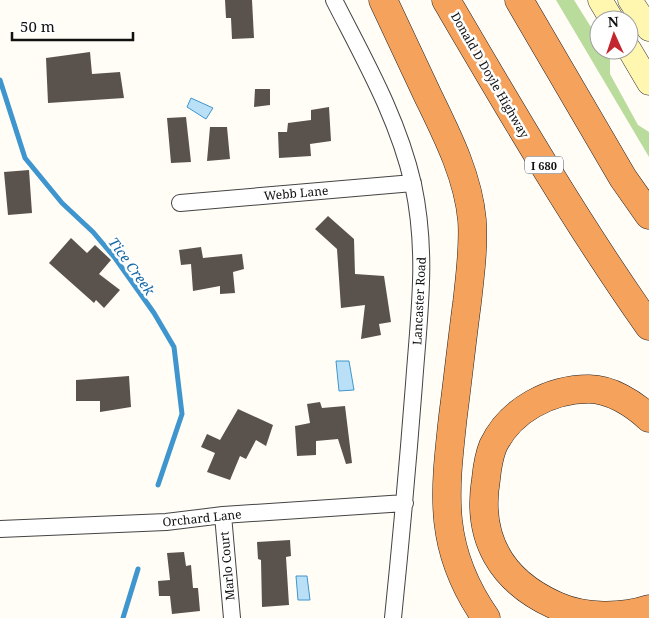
<svg xmlns="http://www.w3.org/2000/svg" width="649" height="618" font-family="'Noto Serif',serif">
<style>
.forest{fill:#b9dc9c}
.water{fill:#b9e0f7;stroke:#3f96cf}
.lines{fill:none;stroke-linecap:round;stroke-linejoin:round}
.stream{stroke:#3f96cf;stroke-width:5}
.building{fill:#5a524d}
.minor-casing{stroke:#444;stroke-width:18}
.secondary-casing{stroke:#333;stroke-width:25}
.motorway-casing{stroke:#222;stroke-width:29}
.minor{stroke:#fff;stroke-width:16}
.secondary{stroke:#fff6b0;stroke-width:24}
.motorway{stroke:#f5a25d;stroke-width:28}
.labels{text-anchor:middle;dominant-baseline:central;stroke-width:5;stroke-linejoin:round;paint-order:stroke}
.shield{fill:#fff;stroke:#585858;stroke-width:1}
.shield-label{font-size:11px;font-weight:bold;fill:#111}
.street-label{font-size:12px;fill:#111;stroke:#fff}
.water-label{font-size:14px;font-style:italic;fill:#1768a6;stroke:#fff}
</style>
<rect width="100%" height="100%" fill="#fffdf5"/>
<path class="forest" d="M556,0H574L599,40V50H605L610,57V74L638,125L649,132V157Z"/>
<path class="water" d="M191,98L213,108L206,119L187,107Z
M336,361H349L354,390L339,391Z
M296,576H307L310,600H298Z"/>
<g class="lines">
<path class="stream" d="M0,80L25,158L62,203L93,232L115,258L154,313L174,347L182,414L158,485
M123,618L138,569"/>
</g>
<path class="building" d="M225,0H252L254,38L232,39L231,18H226Z
M90,52L92,74L120,72L124,98L48,103L46,58Z
M255,89H270V105L254,107Z
M329,107L331,141L310,144L311,156L279,158L278,132H287L288,123L311,120V110Z
M186,117L191,162L171,163L167,118Z
M210,127H227L230,159L207,161Z
M29,170L32,213L8,215L4,172Z
M328,216L354,239L355,274L384,276L391,322L379,324L381,335L361,339L365,305L341,308L337,249L315,229Z
M71,238L87,253L95,245L111,260L99,274L120,290L104,308L96,300L94,303L49,263Z
M201,247L203,258L242,254L244,269L233,272L235,293L220,294V286L193,291L191,264L181,265L179,250Z
M129,376L131,407L100,412V401H76V380Z
M320,402L322,408L345,406L352,463L346,464L338,439L316,441V455L297,456L295,426L310,423L307,404Z
M238,409L273,425L266,446L256,440L246,459L240,456L230,480L207,472L215,453L201,447L207,434L220,440Z
M290,540L291,556L286,557L289,605L262,607L261,560L258,559L257,542Z
M184,552L186,566L191,565L193,588H198L200,611L172,614L170,596H159L158,581L170,580L167,553Z"/>
<g class="lines">
<defs>
<path id="minor" d="M334,0C364,59 398,118 413,184C428,254 419,314 414,384C408,462 401,540 393,618
M180,203L413,183
M223,515L232,618
M0,529L166,522L223,515L405,503"/>
<path id="secondary" d="M600,0L612,20
M630,0L649,29
M629,49L649,83"/>
<path id="motorway" d="M383,0C398,32 413,64 428,96C447,135 468,176 472,220C474,247 470,276 467,303C462,340 458,378 453,416C444,496 438,549 486,618
M446,0C511,111 575,221 649,326
M519,0L623,178L649,215
M649,418C634,404 611,389 589,389C550,389 510,410 493,446C489,456 487,469 486,479C476,539 502,582 557,606C584,618 622,618 649,609"/>
</defs>
<use href="#minor" class="minor-casing"/>
<use href="#secondary" class="secondary-casing"/>
<use href="#motorway" class="motorway-casing"/>
<use href="#minor" class="minor"/>
<use href="#secondary" class="secondary"/>
<use href="#motorway" class="motorway"/>
</g>
<g class="labels">
<rect class="shield" x="525" y="156.5" width="38" height="17" rx="4"/>
<g class="shield-label">
<text x="544" y="165">I 680</text>
</g>
<g class="street-label">
<text transform="translate(490 75) rotate(60)">Donald D Doyle Highway</text>
<text transform="translate(296 193) rotate(-5)">Webb Lane</text>
<text transform="translate(419 301) rotate(-87)">Lancaster Road</text>
<text transform="translate(202 518) rotate(-6)">Orchard Lane</text>
<text transform="translate(227 566) rotate(-95)">Marlo Court</text>
</g>
<g class="water-label">
<text transform="translate(132 266) rotate(54)">Tice Creek</text>
</g>
</g>
<g transform="translate(614 35) rotate(357)"><circle r="24" fill="#ffffff" stroke="#a0a0a0"/>
<path d="M0-4L9 19L0 12L-9 19Z" fill="#c4262e"/>
<text y="-8" font-size="14" font-weight="bold" text-anchor="middle" fill="#111111">N</text>
</g>
<path d="M12 32v8h121v-8" fill="none" stroke="#111111" stroke-width="2.5"/>
<text x="20" y="32" font-size="15" fill="#111111" stroke="#ffffff" stroke-width="4" paint-order="stroke">50 m</text>
</svg>
